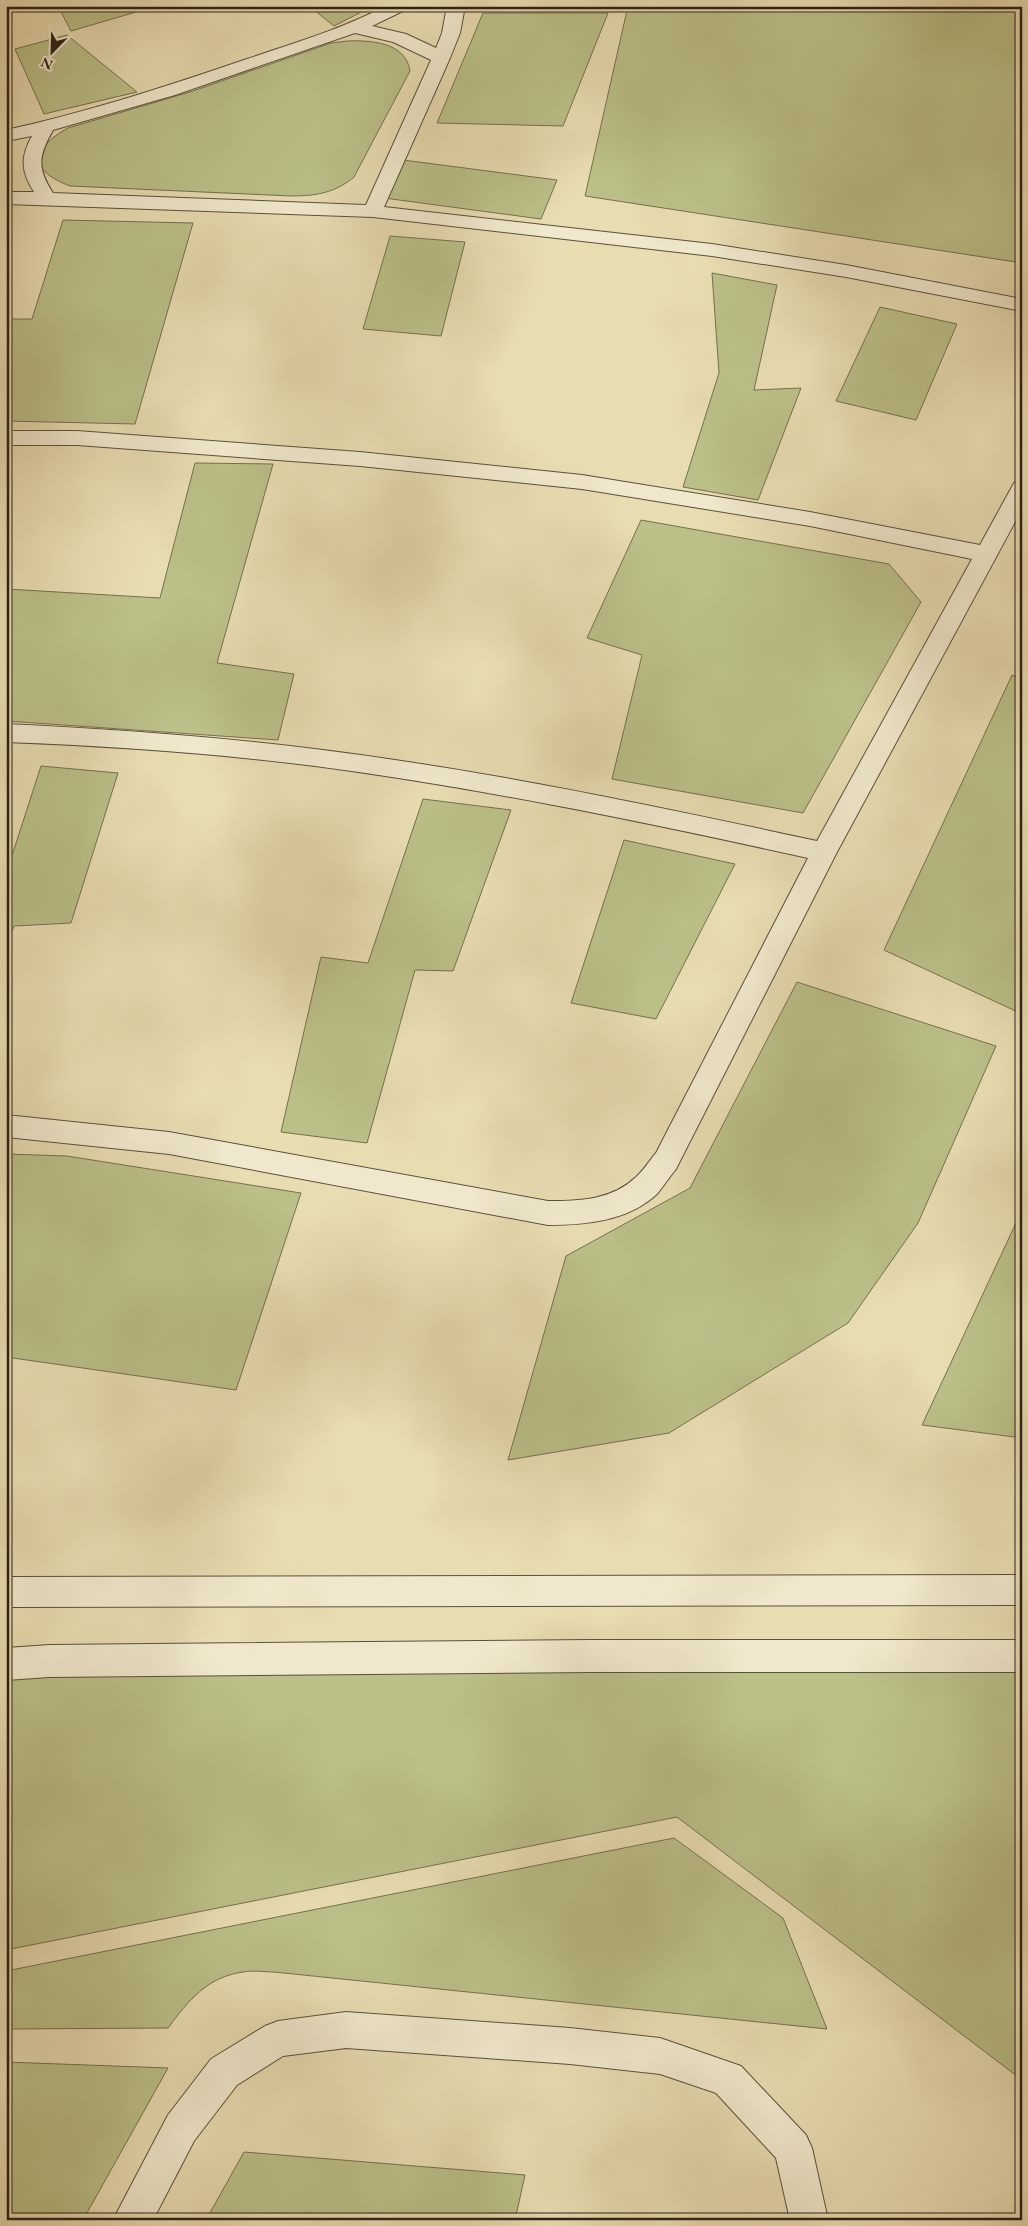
<svg xmlns="http://www.w3.org/2000/svg" width="1028" height="2226" font-family="'EB Garamond',serif">
<style>
.green{fill:#bbbf88;stroke:#747050}
.lines{fill:none;stroke-linecap:round;stroke-linejoin:round}
.minor-casing{stroke:#5b503e;stroke-width:2}
.minor{fill:#f0e8cc;fill-rule:evenodd}
</style>
<rect width="100%" height="100%" fill="#e8dcb1"/>
<filter id="stains"><feTurbulence type="fractalNoise" baseFrequency=".004" numOctaves="4"/><feColorMatrix values="0 0 0 0 .2 0 0 0 0 .09 0 0 0 0 .02 0 0 0 .5 -.17"/></filter>
<radialGradient id="worn" r=".72"><stop offset=".6" stop-color="#630" stop-opacity="0"/><stop offset="1" stop-color="#630" stop-opacity=".3"/></radialGradient>
<path class="green" d="M58,6H132L136,12L71,31Z
M309,6H373L334,26Z
M628,6H1022V263L585,196Z
M483,13H608L563,126L437,123Z
M67,35L137,92L44,114L15,49Z
M347,41C370,40 406,42 410,71L354,177C335,193 316,196 291,196L70,186C28,170 30,149 68,128L190,92L331,43Z
M403,160L557,180L541,219L384,198Z
M63,220L193,223L135,424L6,421V319H32Z
M390,236L465,242L441,336L363,329Z
M712,273L777,285L754,390L801,388L758,500L683,487L719,373Z
M880,307L957,324L916,420L836,401Z
M195,463L273,464L217,663L294,674L278,740L6,721V589L160,598Z
M641,520L889,564L921,602L803,813L612,779L642,655L587,638Z
M1012,675L1022,680V1014L884,950Z
M41,766L118,773L71,923L14,926L6,947V874Z
M423,799L511,810L453,971L415,970L367,1143L281,1132L321,957L368,963Z
M624,840L735,864L656,1019L571,1003Z
M797,982L996,1046L918,1223L848,1323L669,1433L508,1460L566,1256L690,1188Z
M6,1154L67,1156L301,1193L236,1390L6,1357Z
M1022,1210V1438L922,1425Z
M1022,1656V2080L677,1817L6,1950V1664Z
M674,1838L783,1918L827,2029L274,1972C264,1972 253,1970 243,1972C207,1977 188,2001 168,2028L6,2029V1971Z
M6,2062L168,2068L83,2220H6Z
M244,2152L525,2175L515,2220H206Z"/>
<g class="lines">
<defs>
<path id="minor" d="M386,6H407L405,10L372,26L406,34L436,48L442,33L447,6H465L460,33L450,58L384,207L712,244L846,265L1022,299V311L846,277L712,256L373,217L6,204V192H34C21,172 20,157 32,136L6,141V130C88,112 168,86 247,59C294,43 342,29 386,6ZM355,33L393,42L431,60L366,205L53,193C36,167 39,155 53,130L175,95Z
M6,431H77L360,452L582,475L810,512L980,545L1014,483L1022,481V509L837,852L676,1169C669,1177 664,1186 657,1194C628,1221 586,1225 548,1225L169,1154L6,1137V1115L169,1132L548,1201C580,1201 612,1200 636,1177C644,1170 649,1161 656,1153L808,858C645,822 481,788 315,766C213,753 110,746 6,742V724C109,729 212,736 315,749C484,770 651,805 817,841L972,559L810,526L582,489L360,466L77,445H6Z
M1022,1575V1605L6,1607V1577Z
M590,1640H1022V1672H590L49,1677L6,1680V1648L49,1645Z
M346,2012L570,2028L660,2038L741,2066L806,2135L812,2148L828,2220H790L776,2158L716,2093L660,2074L570,2064L346,2048L283,2056L237,2085L194,2141L153,2220H113L168,2115L211,2059L265,2026L278,2021Z"/>
</defs>
<use href="#minor" class="minor-casing"/>
<use href="#minor" class="minor"/>
</g>
<rect width="1028" height="2226" fill="none" stroke="#e8dcb1" stroke-width="25"/>
<rect x="8" y="8" width="1013" height="2211" fill="none" stroke="#2c2117" stroke-width="2.5"/>
<rect x="12" y="12" width="1003" height="2201" fill="none" stroke="#2c2117"/>
<g transform="translate(52 52) rotate(203)" stroke="#f0e8cc" stroke-width="4" paint-order="stroke">
<path d="M0-4L9 19L0 12L-9 19Z" fill="#2c2117"/>
<text y="-8" font-size="14" font-weight="bold" text-anchor="middle" fill="#2c2117">N</text>
</g>
<rect width="100%" height="100%" filter="url(#stains)"/>
<rect width="100%" height="100%" fill="url(#worn)"/>
</svg>
